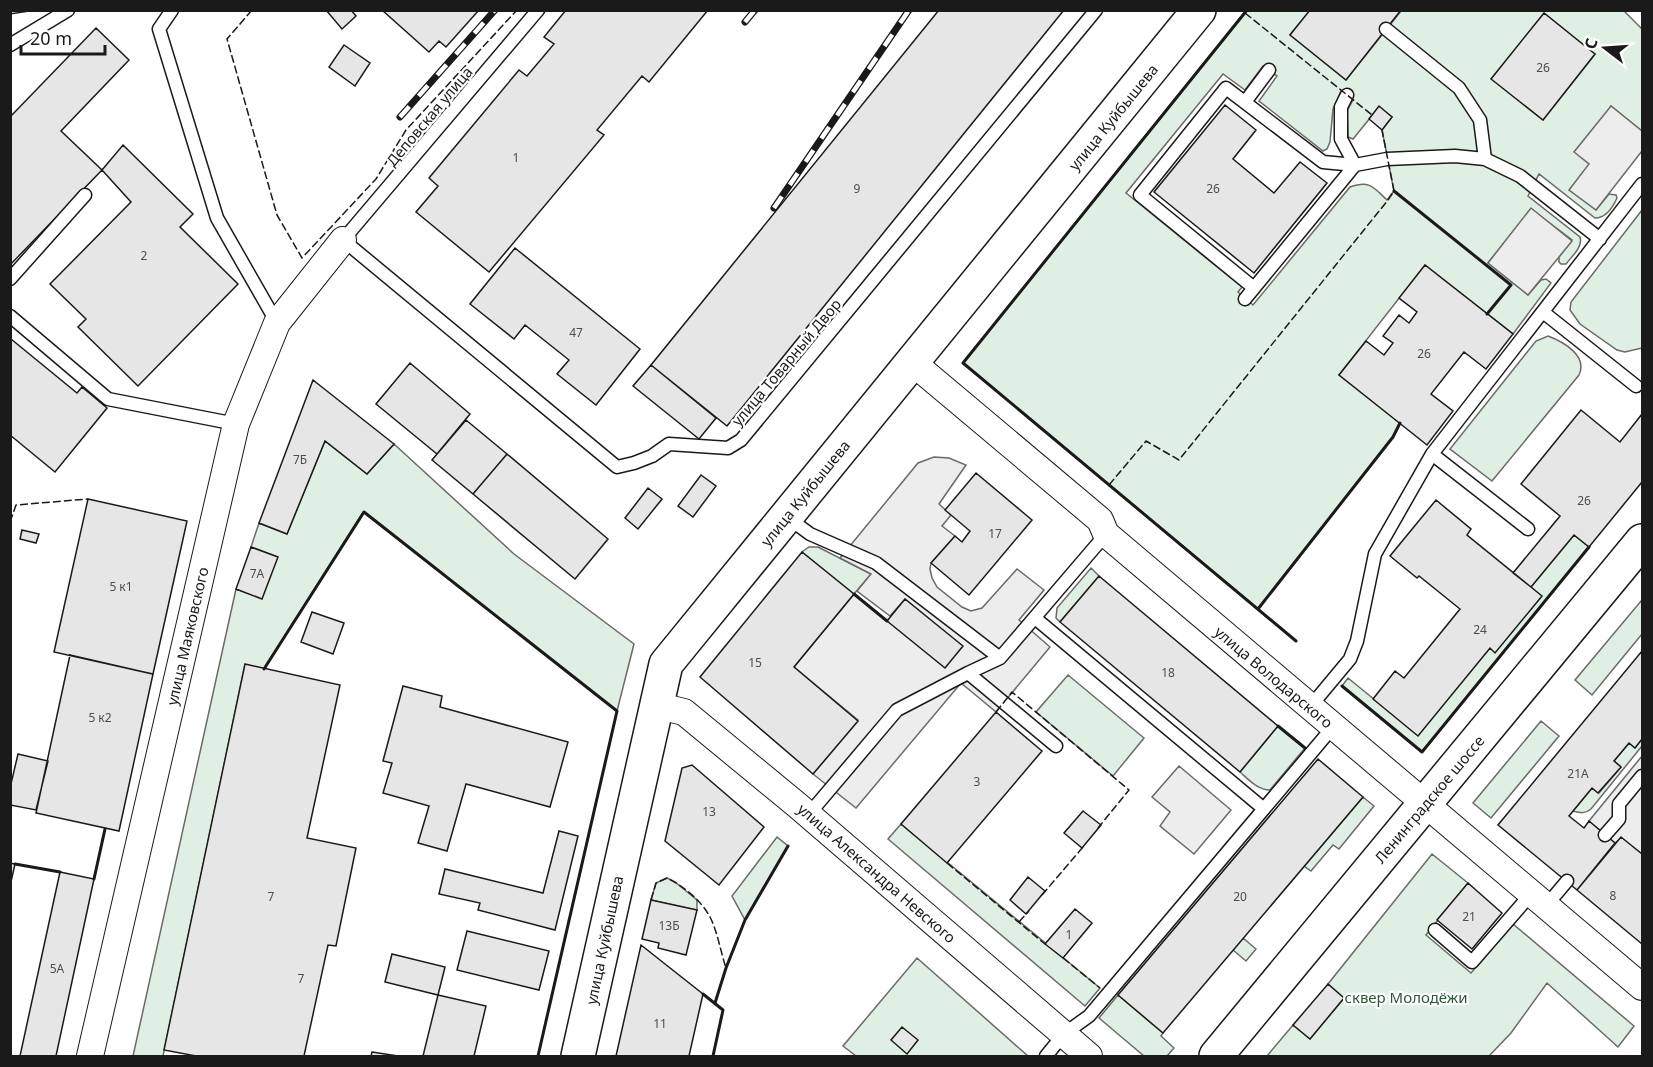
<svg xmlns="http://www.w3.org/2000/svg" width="1653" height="1067" font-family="'Noto Sans',sans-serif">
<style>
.green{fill:#e0efe3;stroke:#6a6a6a;stroke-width:1.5;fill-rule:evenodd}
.parking{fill:#ededed;stroke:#6a6a6a;stroke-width:1.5}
.building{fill:#e6e6e6;stroke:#1a1a1a;stroke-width:1.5}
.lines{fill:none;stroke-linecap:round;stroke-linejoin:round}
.service-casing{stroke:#1a1a1a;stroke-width:15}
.minor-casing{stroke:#1a1a1a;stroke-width:28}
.secondary-casing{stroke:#1a1a1a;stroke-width:36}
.primary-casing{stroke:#1a1a1a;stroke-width:36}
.service{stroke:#fff;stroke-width:12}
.minor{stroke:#fff;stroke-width:26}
.secondary{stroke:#fff;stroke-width:33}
.primary{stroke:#fff;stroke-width:33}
.rail-casing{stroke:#1a1a1a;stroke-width:7}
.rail{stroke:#fff;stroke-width:4.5;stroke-dasharray:14;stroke-linecap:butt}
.fence{stroke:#1a1a1a;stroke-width:1.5;stroke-dasharray:8 3;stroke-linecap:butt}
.wall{stroke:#1a1a1a;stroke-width:3}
.labels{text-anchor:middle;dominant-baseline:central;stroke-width:4.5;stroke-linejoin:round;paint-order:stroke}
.number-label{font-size:12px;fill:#4d4d4d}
.street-label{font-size:15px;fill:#1a1a1a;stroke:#fff}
.park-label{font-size:15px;fill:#2b5a34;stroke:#fff}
</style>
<rect width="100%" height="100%" fill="#fff"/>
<path class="green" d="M1247,11H1310L1290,35L1346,80L1401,11H1624L1642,29V131L1611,106L1590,164L1570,189L1596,210L1609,194L1616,195L1617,198C1613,207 1606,218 1595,218L1539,174L1528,196L1580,237C1583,247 1572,256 1566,264H1561L1559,262V257L1572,240L1531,209L1488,263L1528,295L1541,280L1546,279L1551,283L1513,334L1425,265L1339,375L1400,423L1393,437L1258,609L963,363ZM1544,13L1595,54L1543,120L1492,79ZM1263,66L1277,76L1259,101L1323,151L1327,149L1330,142L1333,109L1341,91L1353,100L1347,111L1348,137L1353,139L1379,107L1392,117L1382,130L1394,191L1387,200C1373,187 1370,180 1350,187L1253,305L1238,292L1242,287L1126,193L1223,74L1245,90Z
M1642,210V348L1625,352L1617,350L1580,324L1570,310L1571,302Z
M1548,336C1564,342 1588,356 1579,375L1492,481L1450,449L1536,341Z
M325,441L367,474L394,444L514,554L634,644L617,711L363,512L264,669L245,665L163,1056H133L236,589L262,598L277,557L251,547L259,523L287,534Z
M1574,535L1589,547L1422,752L1342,686L1348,678L1418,735L1490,648L1495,652L1541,596L1531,587Z
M809,547H818L871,574L854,594L802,552Z
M1091,568L1099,576L1060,622L1056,618L1057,608Z
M1641,601L1642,603V634L1592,695L1575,680Z
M1068,675L1144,738L1113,776L1036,712Z
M1541,721L1559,736L1491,818L1473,803Z
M1278,726L1305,748L1270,790C1258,790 1249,780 1240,772Z
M1642,739V746L1591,809C1585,814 1581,813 1573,811L1592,788L1599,793L1621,767L1614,761L1629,743L1635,748Z
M1363,797L1374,806L1339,849L1333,845L1311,871L1304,866Z
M901,824L1100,988L1085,1006L888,839Z
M777,837L788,846L745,920L732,896Z
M1432,854L1468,883L1426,935L1471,973L1513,924L1634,1026L1618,1047L1547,983L1511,1033L1489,1056H1267L1293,1025L1310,1039L1344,998L1328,984Z
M667,878L675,882L697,900V910L651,900L656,883Z
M1243,938L1256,949L1246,961L1233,950Z
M917,958L1028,1056H856L843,1046Z
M1118,995L1163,1033L1161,1036L1174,1048L1167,1056H1144L1099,1018Z"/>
<path class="parking" d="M1611,106L1642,131V151L1596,210L1569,190L1589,164L1574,152Z
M1531,208L1572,241L1528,295L1488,263Z
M934,457L949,458L966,465L939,504L951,515L942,526L955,536L931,563L930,569L932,578L937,587L962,607L971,611L982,608L1017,569L1044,590L1019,620L1050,647L996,712L961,683L856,808L813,774L858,720L794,667L854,594L945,667L962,646L905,599L890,616L857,591L871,574L840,558L918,463Z
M1642,756V854L1621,838L1615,843L1589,821Z
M1179,766L1231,810L1194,854L1160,826L1170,812L1152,797Z"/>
<path class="building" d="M10,10H36L10,14Z
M326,10H351L356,16L342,29Z
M382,10H479L446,47L439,41L429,52Z
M566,10H708L649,82L642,76L597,130L604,135L489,272L416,212L438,186L429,178L519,70L527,76L554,44L544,37Z
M939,10H1064L727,426L651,365Z
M1310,10H1401L1346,80L1290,35Z
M1544,13L1595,54L1543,120L1491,79Z
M96,28L129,60L61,131L102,170L10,265V117Z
M344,45L370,63L355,86L329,67Z
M1225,105L1256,130L1233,159L1274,193L1300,162L1327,183L1254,273L1154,192Z
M1379,106L1392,117L1382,130L1369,119Z
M123,145L193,214L180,227L238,284L138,386L78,327L86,319L50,284L131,202L102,170Z
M515,248L640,349L596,405L557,374L569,360L525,325L514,339L470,304Z
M1425,265L1513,334L1486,369L1464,352L1431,394L1453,411L1427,445L1339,375L1366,341L1384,355L1393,343L1383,336L1399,315L1409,323L1417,312L1399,298Z
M11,339L77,393L82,387L107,408L55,472L10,435Z
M410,363L470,414L437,454L376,404Z
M651,365L716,418L699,439L633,386Z
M313,380L394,444L367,474L325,441L287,534L259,523Z
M1581,410L1620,442L1642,414V482L1589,547L1574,535L1531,587L1513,573L1560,516L1521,484Z
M466,420L507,454L473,494L432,460Z
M507,454L608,539L575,579L473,494Z
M976,473L1032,520L969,595L931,563L955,536L962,542L970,531L945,510Z
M701,475L716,486L693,517L678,506Z
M648,488L662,499L638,529L625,518Z
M88,499L187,521L153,674L54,652Z
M1436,500L1471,529L1467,535L1542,596L1495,653L1490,648L1418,736L1373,699L1395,671L1404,678L1460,609L1419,576L1417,578L1390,556Z
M22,530L39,534L36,543L20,539Z
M251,547L278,557L262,599L236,589Z
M802,552L854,594L794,667L858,721L813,774L700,677Z
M1099,576L1278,726L1240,772L1060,622Z
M905,599L963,646L945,668L887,621Z
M312,612L344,623L333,654L301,642Z
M1642,651V739L1635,748L1629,743L1614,761L1621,767L1598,793L1592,788L1569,816L1584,828L1589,821L1615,843L1577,890L1498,825Z
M70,655L153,674L119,831L36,813Z
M245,664L340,685L307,838L356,848L336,946L328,945L304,1056H196L164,1050Z
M403,686L442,696L440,707L568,742L550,807L466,784L447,851L418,843L429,806L383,793L392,763L383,761Z
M996,712L1042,751L947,863L901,824Z
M18,754L48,761L36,810L10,805V788Z
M1318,759L1363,797L1163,1033L1118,995Z
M692,765L764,827L719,885L665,841L682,768Z
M1083,811L1101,825L1082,848L1064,833Z
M559,831L578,836L555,930L478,910L480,903L439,894L445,869L543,893Z
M1621,837L1642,854V944L1577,890Z
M10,863L15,864L10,886Z
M60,872L94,879L56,1056H20Z
M1028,877L1045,891L1026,914L1010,900Z
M1468,883L1502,913L1472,949L1437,920Z
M651,900L697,910L686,955L658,948L659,943L642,939Z
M1075,909L1092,923L1063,958L1045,944Z
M467,931L549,951L539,990L457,970Z
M641,945L703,994L689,1056H616Z
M392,954L445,967L438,995L385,982Z
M1328,984L1344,998L1310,1039L1293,1025Z
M438,995L486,1006L474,1056H423Z
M902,1027L918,1040L907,1054L891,1040Z
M372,1052L398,1056H371Z"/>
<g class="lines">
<defs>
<path id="service" d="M172,10L159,29L217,218L277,323
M538,10L343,240L617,467L634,463L652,456L669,444L728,448L741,440L1096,10
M1386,29L1459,88L1480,120L1485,159
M10,45L68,10
M1245,102L1269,70
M10,279L85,195
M1254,288L1140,195L1226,88L1323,162L1355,165L1387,159L1455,156L1485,159L1520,176L1600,239
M1245,299L1355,165L1341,139V107L1347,95
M1543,312L1636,386
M10,316L108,399L236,424
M1432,454L1528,529
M787,517L810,534L876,563L1000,658
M1035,618L1264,809
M968,673L1056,746
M1310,707L1350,659L1357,641L1375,554L1432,454L1642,184
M809,814L897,710L968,673L1000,658L1106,534
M1605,835L1619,819V804L1642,776
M1546,906L1567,881
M1435,930L1472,962L1531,894
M1046,1056L1064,1034L1089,1016L1333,727"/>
<path id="minor" d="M912,362L1100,520L1106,534L1642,987
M655,705L684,712L797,805L1089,1056
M90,1056L236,424L277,323L343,240"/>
<path id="secondary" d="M1216,1056L1642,541"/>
<path id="primary" d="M578,1056L666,664L1199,10"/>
</defs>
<use href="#service" class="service-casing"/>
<use href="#minor" class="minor-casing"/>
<use href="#secondary" class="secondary-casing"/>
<use href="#primary" class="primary-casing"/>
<use href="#service" class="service"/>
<use href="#minor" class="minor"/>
<use href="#secondary" class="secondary"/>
<use href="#primary" class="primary"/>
<defs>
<path id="rail" d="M745,22L755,10
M400,117L495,10
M774,208L909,10"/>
</defs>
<use href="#rail" class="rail-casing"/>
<use href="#rail" class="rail"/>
<path class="fence" d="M252,10L227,39L277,215L302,258L376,179L406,130L517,10
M1247,10L963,363L1258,609
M1245,13L1372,115
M1109,485L1146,441L1179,460L1388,200L1394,191L1382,130
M10,522L16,505L88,499
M996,712L1012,692L1129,790L1098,828
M947,863L1045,944
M1042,895L1083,847
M651,900L656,883L667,878C683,886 701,900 710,917C717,930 721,953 726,968
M1019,922L1029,911
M1063,958L1100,988"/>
<path class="wall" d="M1247,10L963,363L1296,641
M1394,191L1511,285L1487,314
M854,594L887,621
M1258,609L1393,437L1400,423
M264,669L364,512L617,711L538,1056
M1342,686L1422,752L1589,547
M1278,726L1305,748
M15,864L60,872
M94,879L105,829
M703,994L723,1010L713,1056
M715,1003L726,968L745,920L788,846"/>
</g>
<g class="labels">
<g class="number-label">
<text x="1543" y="67">26</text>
<text x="516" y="157">1</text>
<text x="857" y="188">9</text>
<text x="1213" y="188">26</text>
<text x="144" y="255">2</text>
<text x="576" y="332">47</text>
<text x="1424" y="353">26</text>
<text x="300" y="459">7Б</text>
<text x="1584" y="500">26</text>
<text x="995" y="533">17</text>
<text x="257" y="573">7А</text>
<text x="121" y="586">5 к1</text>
<text x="1480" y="629">24</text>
<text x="755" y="662">15</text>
<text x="1168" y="672">18</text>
<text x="100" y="717">5 к2</text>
<text x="1578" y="773">21А</text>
<text x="977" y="781">3</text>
<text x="709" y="811">13</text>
<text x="1613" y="895">8</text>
<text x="271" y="896">7</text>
<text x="1240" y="896">20</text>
<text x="1469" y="916">21</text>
<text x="669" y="925">13Б</text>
<text x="1069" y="934">1</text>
<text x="57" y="968">5А</text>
<text x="301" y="978">7</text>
<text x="660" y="1023">11</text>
</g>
<g class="street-label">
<text transform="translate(429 116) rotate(-50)">Деповская улица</text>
<text transform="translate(1113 117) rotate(-51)">улица Куйбышева</text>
<text transform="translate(786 362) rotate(-50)">улица Товарный Двор</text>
<text transform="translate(805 493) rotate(-51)">улица Куйбышева</text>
<text transform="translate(187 636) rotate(-77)">улица Маяковского</text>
<text transform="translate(1274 677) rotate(40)">улица Володарского</text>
<text transform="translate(1429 799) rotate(-50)">Ленинградское шоссе</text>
<text transform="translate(877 873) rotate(41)">улица Александра Невского</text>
<text transform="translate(604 940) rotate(-78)">улица Куйбышева</text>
</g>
<g class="park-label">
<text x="1406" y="997">сквер Молодёжи</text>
</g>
</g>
<rect width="1653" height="1067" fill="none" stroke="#1a1a1a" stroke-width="24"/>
<g transform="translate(1605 48) rotate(287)" stroke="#ffffff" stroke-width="4.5" paint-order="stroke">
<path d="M0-4.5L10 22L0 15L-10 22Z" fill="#1a1a1a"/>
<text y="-9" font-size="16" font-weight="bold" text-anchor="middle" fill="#1a1a1a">С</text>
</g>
<path d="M21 45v9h84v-9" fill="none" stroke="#1a1a1a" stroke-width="3"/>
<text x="30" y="45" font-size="18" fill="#1a1a1a" stroke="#ffffff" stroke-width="4.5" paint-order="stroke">20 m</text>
</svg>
